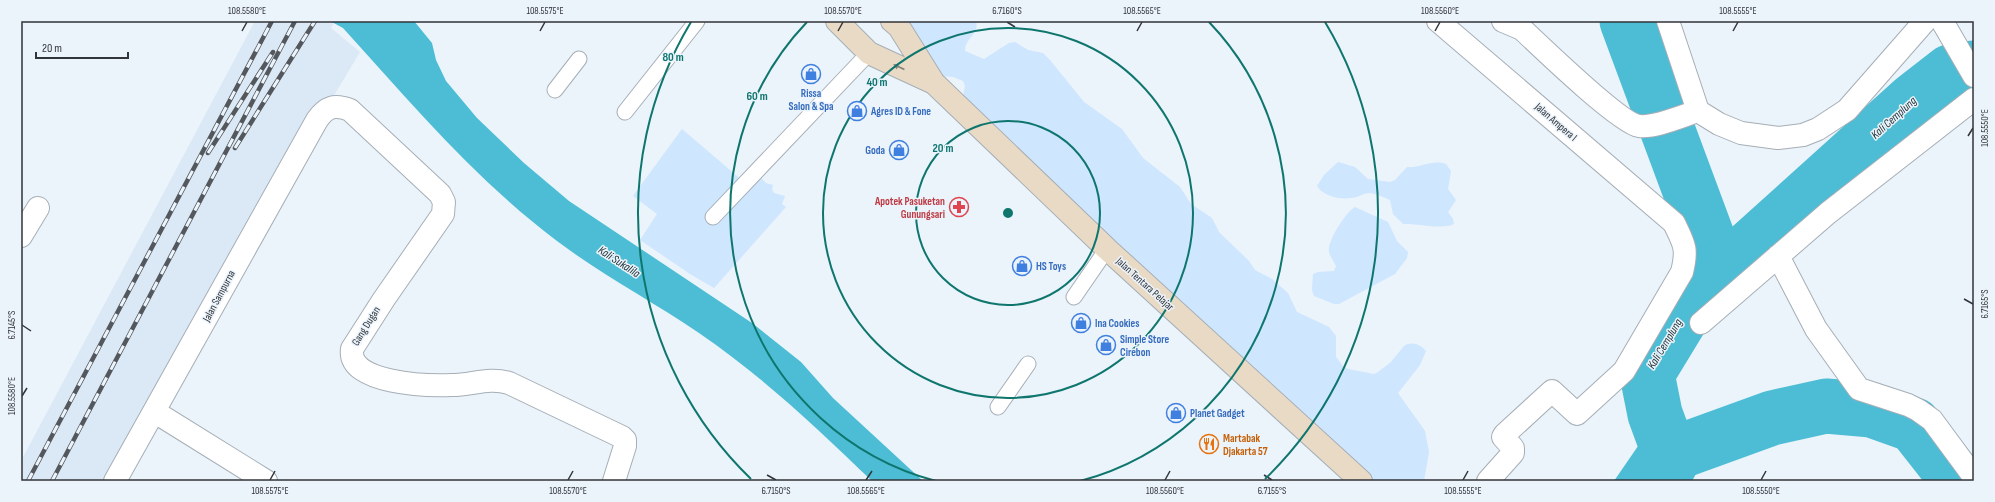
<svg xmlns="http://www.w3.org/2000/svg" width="1995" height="502" font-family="'Sofia Sans Condensed',sans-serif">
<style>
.built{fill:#dbe9f7}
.green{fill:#cee6fe}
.water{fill:#4cbdd4}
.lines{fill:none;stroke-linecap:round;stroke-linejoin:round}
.river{stroke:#4cbdd4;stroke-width:55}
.service-casing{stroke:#a6aeb6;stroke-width:17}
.minor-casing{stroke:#a6aeb6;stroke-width:24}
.secondary-casing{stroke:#a6aeb6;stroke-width:24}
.service{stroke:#fff;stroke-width:15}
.minor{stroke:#fff;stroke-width:22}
.secondary{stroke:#e9dac5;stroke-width:22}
.rail-casing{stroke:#54585d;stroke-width:4.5}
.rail{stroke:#ebf3fb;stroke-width:3;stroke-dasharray:9;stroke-linecap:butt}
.oneway{fill:#847f78}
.ticks{fill:none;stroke:#323539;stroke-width:1.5}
.ring{fill:none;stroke:#0f766e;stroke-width:2}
.labels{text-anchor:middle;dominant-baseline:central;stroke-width:3;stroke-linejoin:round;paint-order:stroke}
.shop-label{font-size:11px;font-weight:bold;fill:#366cbe;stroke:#ebf3fb;text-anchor:start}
.street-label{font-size:11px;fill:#323539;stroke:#ebf3fb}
.health-label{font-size:11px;font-weight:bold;fill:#be3a42;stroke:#ebf3fb;text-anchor:end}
.food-label{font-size:11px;font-weight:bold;fill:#c56008;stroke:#ebf3fb;text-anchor:start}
.water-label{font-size:12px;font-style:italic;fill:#1b2f33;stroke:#ebf3fb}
.centre{fill:#0f766e;stroke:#ebf3fb;stroke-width:2}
.ring-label{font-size:12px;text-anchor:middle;font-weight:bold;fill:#0f766e;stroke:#ebf3fb;stroke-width:3;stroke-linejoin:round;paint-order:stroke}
.neatline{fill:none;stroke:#323539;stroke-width:1.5}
.ticks-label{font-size:10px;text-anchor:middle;fill:#323539}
</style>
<rect width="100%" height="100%" fill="#ebf3fb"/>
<path class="built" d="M255,21H335L331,28L360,52L103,481H21V461Z"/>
<path class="green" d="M898,21H976C980,34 964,39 965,51L984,59L1009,43L1015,42L1028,50L1043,53L1050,60L1084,102L1122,129L1143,158L1180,187L1191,204L1212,218L1219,232L1249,261L1255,270L1272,279L1288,293L1297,312L1329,327L1336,336V357L1343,366L1348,369L1374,374L1378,372L1391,362L1404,346C1412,341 1420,344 1426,351L1420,365L1398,393L1425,431L1429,452L1424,481H1371L1156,289L963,96L965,86L963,81L953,77L942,76Z
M682,129L744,182L760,177L766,183L773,185L772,189L774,193L785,196L782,204L786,207L714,288L690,274L640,240L657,214L633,196Z
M1338,162L1355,167L1368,179L1390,182L1395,180L1407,167C1421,168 1432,159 1446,164L1451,171L1448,189L1456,200L1448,212L1453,219L1454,224C1442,230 1417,223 1403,224L1393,214L1390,200C1386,198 1374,193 1369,193C1363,193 1358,198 1351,198C1340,200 1323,196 1317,186L1324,175Z
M1355,207L1388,222L1397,241L1408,252L1407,258L1395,274L1339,304H1334L1314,296L1312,290L1313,274L1318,272L1334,271L1336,266C1334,262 1330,256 1329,252C1327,241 1346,212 1355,207Z"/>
<path class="water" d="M330,21H414L432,43L436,60L446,81L477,118L524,163L569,201L752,323L801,362L833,398L923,481H872C817,428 762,376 699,333C652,301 602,275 557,241C476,180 411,103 343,28Z
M1686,428L1705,458L1692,481H1614L1647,433Z"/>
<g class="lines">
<path class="river" d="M1627,21L1721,274
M1670,455L1655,414L1647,374L1692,300L1914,100L1950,72L1974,68
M1670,455L1772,418L1826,406L1872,410L1914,425L1958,481"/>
<defs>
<path id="service" d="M555,90L579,59
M625,112L697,21
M713,217L869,53
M1074,297L1107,249
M998,407L1028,364"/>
<path id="minor" d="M1438,21L1674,223C1684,244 1688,248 1682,272L1624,371L1577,414L1552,391L1505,434L1503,437L1513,448V453L1488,481
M1503,21L1522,29C1541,47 1620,123 1639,126C1655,128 1682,116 1698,111
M1668,21L1698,111L1719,124L1741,133L1778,138L1803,135L1818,129L1847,110L1925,21
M1942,21L1974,76
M21,236L38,208
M1778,256L1816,329L1859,389L1908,405L1918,410L1932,420L1974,477
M1701,323L1828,213L1974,99
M155,412L266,481
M115,481L317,120C326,107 334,104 350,110L440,194L444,202L443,214L384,299L352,349C347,384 428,386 452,385C472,385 489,377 509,383L622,437L625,440V446L614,481"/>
<path id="secondary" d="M837,21L869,53L934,83
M892,21L899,27L934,83L1107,249L1361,481"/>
</defs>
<use href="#service" class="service-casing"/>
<use href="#minor" class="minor-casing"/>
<use href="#secondary" class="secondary-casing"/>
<use href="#service" class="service"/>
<use href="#minor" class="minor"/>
<use href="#secondary" class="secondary"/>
<defs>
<path id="rail" d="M235,148L315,21
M208,153L273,52
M28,481L272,21
M52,481L295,21"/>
</defs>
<use href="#rail" class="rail-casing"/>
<use href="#rail" class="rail"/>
</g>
<defs><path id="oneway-solid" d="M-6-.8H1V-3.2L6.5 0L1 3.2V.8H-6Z"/></defs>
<use class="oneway" href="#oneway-solid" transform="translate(899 67) rotate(-155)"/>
<path class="ticks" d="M1007,22L1015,27M242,31L247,22M540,31L545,22M838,31L843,22M1137,31L1142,22M1435,31L1440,22M1733,31L1738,22M1968,136L1973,128M1964,299L1973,304M22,325L31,331M22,396L27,388M767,475L776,480M1264,475L1272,480M270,480L275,471M568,480L573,471M866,480L872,471M1165,480L1170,471M1463,480L1468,471M1761,480L1766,471"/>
<g class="ring">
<circle cx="1008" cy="213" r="92"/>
<circle cx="1008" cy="213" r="185"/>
<path d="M936 481A277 277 0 0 1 807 22M1209 22A277 277 0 0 1 1080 481"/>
<path d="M751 479A370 370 0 0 1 691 22M1325 22A370 370 0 0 1 1265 479"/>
</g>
<defs>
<symbol id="shop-ring" viewBox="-11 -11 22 22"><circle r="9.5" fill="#ebf3fb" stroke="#3f7fe0" stroke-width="1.5"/><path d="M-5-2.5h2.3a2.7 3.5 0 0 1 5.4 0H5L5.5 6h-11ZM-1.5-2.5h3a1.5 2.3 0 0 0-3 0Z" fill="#3f7fe0"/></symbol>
<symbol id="pharmacy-ring" viewBox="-11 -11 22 22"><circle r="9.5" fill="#ebf3fb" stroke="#e0444e" stroke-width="1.5"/><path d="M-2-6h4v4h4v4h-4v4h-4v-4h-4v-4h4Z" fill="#e0444e"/></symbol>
<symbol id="restaurant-ring" viewBox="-11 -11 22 22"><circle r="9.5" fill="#ebf3fb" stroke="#e8710a" stroke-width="1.5"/><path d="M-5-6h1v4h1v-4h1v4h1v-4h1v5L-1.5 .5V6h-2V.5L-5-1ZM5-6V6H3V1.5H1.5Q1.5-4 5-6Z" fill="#e8710a"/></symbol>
</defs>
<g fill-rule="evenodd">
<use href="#shop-ring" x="800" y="63" width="22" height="22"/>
<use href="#shop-ring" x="846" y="100" width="22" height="22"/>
<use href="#shop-ring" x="888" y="139" width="22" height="22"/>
<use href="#pharmacy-ring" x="948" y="196" width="22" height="22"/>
<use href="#shop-ring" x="1011" y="255" width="22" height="22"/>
<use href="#shop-ring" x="1070" y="312" width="22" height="22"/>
<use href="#shop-ring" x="1095" y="334" width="22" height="22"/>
<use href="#shop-ring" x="1165" y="402" width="22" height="22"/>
<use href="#restaurant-ring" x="1198" y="433" width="22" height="22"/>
</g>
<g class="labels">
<g class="shop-label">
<text x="811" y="93" text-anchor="middle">Rissa<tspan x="811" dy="13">Salon &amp; Spa</tspan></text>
<text x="871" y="111">Agres ID &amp; Fone</text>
<text x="885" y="150" text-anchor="end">Goda</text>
<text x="1036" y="266">HS Toys</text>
<text x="1095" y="323">Ina Cookies</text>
<text x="1120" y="339">Simple Store<tspan x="1120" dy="13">Cirebon</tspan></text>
<text x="1190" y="413">Planet Gadget</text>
</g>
<g class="street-label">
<text transform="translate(1556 122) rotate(41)">Jalan Ampera I</text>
<text transform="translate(1145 284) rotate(42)">Jalan Tentara Pelajar</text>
<text transform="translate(219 296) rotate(-62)">Jalan Sampurna</text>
<text transform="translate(366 326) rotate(-58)">Gang Dugan</text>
</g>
<g class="health-label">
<text x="945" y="201">Apotek Pasuketan<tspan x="945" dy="13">Gunungsari</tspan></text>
</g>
<g class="food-label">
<text x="1223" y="438">Martabak<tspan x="1223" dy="13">Djakarta 57</tspan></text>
</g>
<g class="water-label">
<text transform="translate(1894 118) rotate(-42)">Kali Cemplung</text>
<text transform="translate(619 262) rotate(33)">Kali Sukalila</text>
<text transform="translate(1665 344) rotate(-59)">Kali Cemplung</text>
</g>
</g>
<circle cx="1008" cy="213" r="6" class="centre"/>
<g class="ring-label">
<text x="673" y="61">80 m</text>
<text x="877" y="86">40 m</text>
<text x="757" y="100">60 m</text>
<text x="943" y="152">20 m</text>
</g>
<rect width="1995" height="502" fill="none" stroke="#ebf3fb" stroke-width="44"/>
<path d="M36 52v6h92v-6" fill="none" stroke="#323539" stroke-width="2"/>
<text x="42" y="52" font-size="12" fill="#323539" stroke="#ebf3fb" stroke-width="3" paint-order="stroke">20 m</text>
<rect x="22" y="22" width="1951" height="458" class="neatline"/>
<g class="ticks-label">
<text x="247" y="14">108.5580°E</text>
<text x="545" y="14">108.5575°E</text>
<text x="843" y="14">108.5570°E</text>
<text x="1007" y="14">6.7160°S</text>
<text x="1142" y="14">108.5565°E</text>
<text x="1440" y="14">108.5560°E</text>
<text x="1738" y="14">108.5555°E</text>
<text transform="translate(1984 128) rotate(-90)" y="4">108.5550°E</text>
<text transform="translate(1984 304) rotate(-90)" y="4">6.7165°S</text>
<text transform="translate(11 325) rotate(-90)" y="4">6.7145°S</text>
<text transform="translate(11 396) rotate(-90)" y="4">108.5580°E</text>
<text x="270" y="494">108.5575°E</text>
<text x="568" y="494">108.5570°E</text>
<text x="776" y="494">6.7150°S</text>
<text x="866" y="494">108.5565°E</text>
<text x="1165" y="494">108.5560°E</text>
<text x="1272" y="494">6.7155°S</text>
<text x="1463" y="494">108.5555°E</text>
<text x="1761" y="494">108.5550°E</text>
</g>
</svg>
